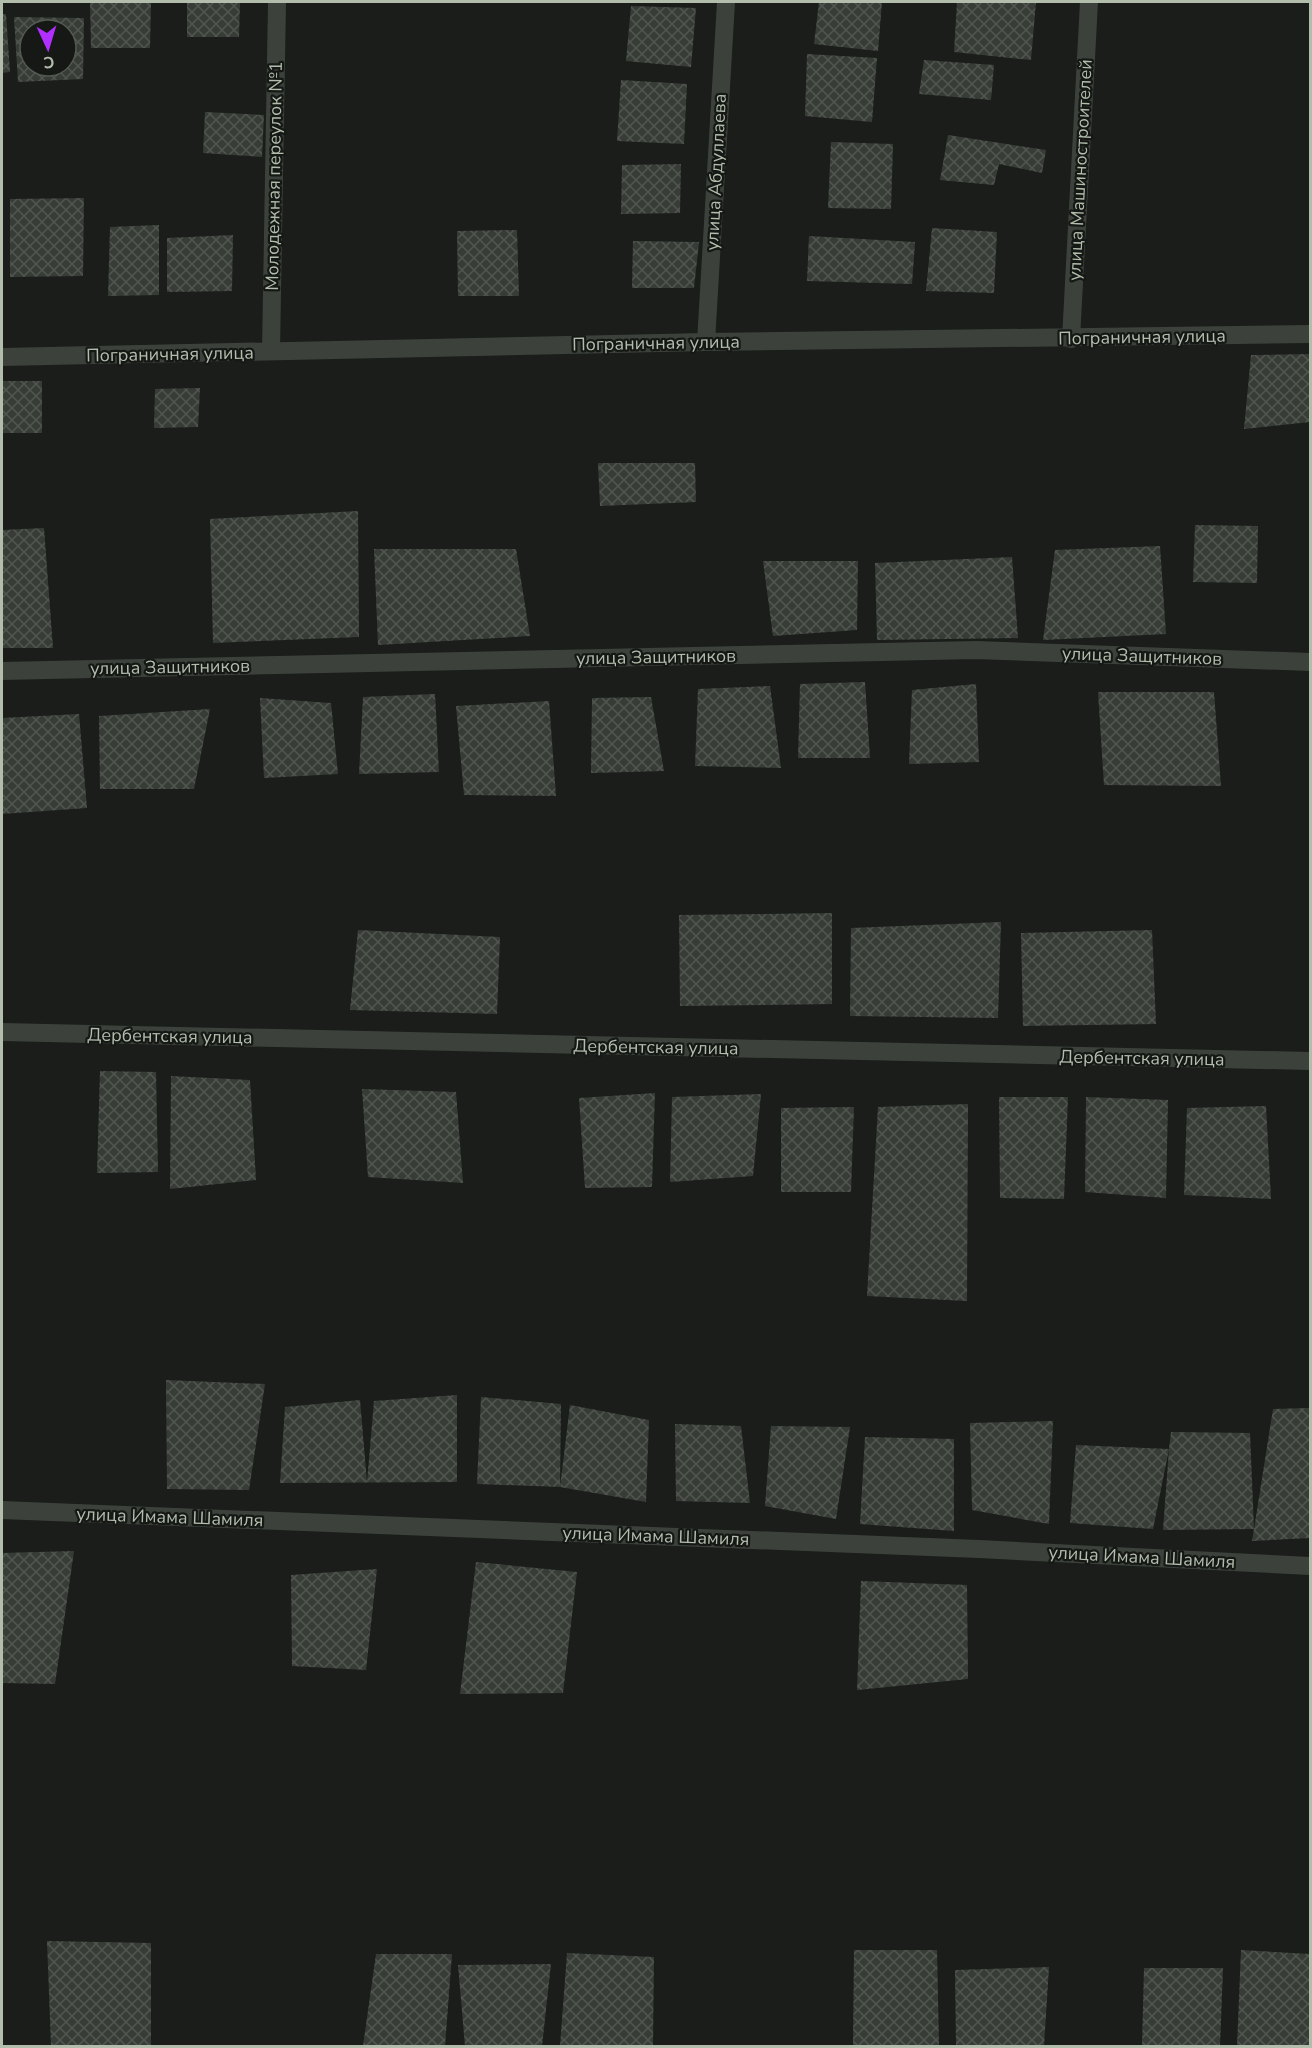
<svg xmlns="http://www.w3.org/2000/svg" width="1312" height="2048" font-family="'Nunito Sans',sans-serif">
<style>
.building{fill:url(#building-cross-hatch);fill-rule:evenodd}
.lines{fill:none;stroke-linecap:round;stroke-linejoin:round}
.minor{stroke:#3c423b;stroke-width:18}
.labels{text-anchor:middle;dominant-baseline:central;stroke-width:4.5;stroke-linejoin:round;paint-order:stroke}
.street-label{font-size:18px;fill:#b2bdac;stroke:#151815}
</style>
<defs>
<pattern id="building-cross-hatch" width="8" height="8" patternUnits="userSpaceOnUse" patternTransform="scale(1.5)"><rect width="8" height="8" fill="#383c37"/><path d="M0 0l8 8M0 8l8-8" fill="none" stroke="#525651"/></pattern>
</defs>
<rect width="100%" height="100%" fill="#1a1d1a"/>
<path class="building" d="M90,2H151L150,48H91Z
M187,2H240L239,37H187Z
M819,2H882L878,51L814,44Z
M957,2H1036L1031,60L954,52Z
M631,6L696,8L691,67L626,61Z
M2,14H6L10,72L2,73Z
M14,17L84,18L83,79L18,82ZM30,30H66V66H30Z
M807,54L877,58L872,122L805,116Z
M924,60L994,65L991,100L919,94Z
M621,80L687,84L684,144L617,141Z
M205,112L264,115L262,157L203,153Z
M948,135L1046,150L1042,173L999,164L994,185L940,180Z
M831,142L893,144L891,209L828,208Z
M681,164L680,213L621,214L622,165Z
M84,198L83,276L10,277V199Z
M159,225V295L108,296L110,227Z
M932,228L997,232L994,293L926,291Z
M517,230L519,296H458L457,231Z
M233,235L232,291L167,292V238Z
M809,236L915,242L912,284L807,281Z
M633,241L699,242L694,288H632Z
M1310,354V422L1244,429L1251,355Z
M2,381H42V433H2Z
M200,388L198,427L154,428L155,389Z
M598,463H695L696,502L600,506Z
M358,511L359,637L213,643L210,519Z
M1195,525L1258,526L1257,583L1193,582Z
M44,528L53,648H2V530Z
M1160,546L1166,634L1043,640L1055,550Z
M374,549H516L530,636L378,645Z
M1012,557L1018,638L877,640L875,563Z
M763,561H858L857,630L773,636Z
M865,682L870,758H798L800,684Z
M976,684L979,762L909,764L912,690Z
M770,686L781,768L695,766L698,689Z
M1098,692H1214L1221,786L1104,785Z
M435,694L439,772L359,774L363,697Z
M651,697L664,771L591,773L592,698Z
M260,698L331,703L338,774L264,778Z
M549,701L556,796L464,795L456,706Z
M210,709L194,789H100L99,716Z
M79,714L87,808L2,814V718Z
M832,913V1004L680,1006L679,915Z
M1001,922L998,1018L850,1016L851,928Z
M358,930L500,937L497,1014L350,1010Z
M1152,930L1156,1024L1023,1026L1021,933Z
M100,1071L156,1072L158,1172L97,1173Z
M171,1076L250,1080L256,1180L170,1189Z
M362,1089L456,1092L463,1183L368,1177Z
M655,1093L652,1187L585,1188L579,1098Z
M761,1094L753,1176L670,1182L672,1097Z
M999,1097H1068L1064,1199L1000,1198Z
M1086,1097L1168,1100L1166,1198L1085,1192Z
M968,1104L967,1301L867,1296L878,1107Z
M1266,1106L1271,1199L1184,1195L1187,1108Z
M854,1107L851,1192H781V1108Z
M166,1380L265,1384L249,1490L167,1489Z
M457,1395V1482L280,1483L285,1407L360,1400L367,1482L374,1401Z
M481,1397L561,1404L560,1487L570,1405L649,1420L646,1502L560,1487L477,1484Z
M1310,1408V1538L1252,1541L1254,1529L1163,1530L1169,1449L1153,1529L1070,1523L1076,1445L1169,1449L1171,1432L1250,1433L1254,1529L1273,1409Z
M1053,1421L1049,1524L972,1510L970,1423Z
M675,1424L741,1426L750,1503L676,1501Z
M771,1426L850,1427L836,1519L765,1506Z
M865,1437L954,1439V1531L860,1524Z
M74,1551L55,1684L2,1683V1553Z
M476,1562L577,1572L563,1693L460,1694Z
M377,1569L366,1670L292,1666L291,1575Z
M861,1581L967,1585L968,1679L857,1690Z
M47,1941L151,1943V2046H51Z
M854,1950H937L939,2046H853Z
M1241,1950L1310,1954V2046H1237Z
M567,1953L654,1957L653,2046H560Z
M376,1954H452L445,2046H363Z
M551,1964L542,2046H465L458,1965Z
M1049,1967L1044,2046H956L955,1970Z
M1144,1968H1223L1220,2046H1142Z"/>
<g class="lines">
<path class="minor" d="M1071,339L1089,2
M706,342L726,2
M271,351L277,2
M2,357L706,342L1310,334
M2,671L976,650L1310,662
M2,1032L1310,1061
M2,1510L979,1549L1310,1566"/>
</g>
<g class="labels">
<g class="street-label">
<text transform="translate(1080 170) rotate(-87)">улица Машиностроителей</text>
<text transform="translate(716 172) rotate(-87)">улица Абдуллаева</text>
<text transform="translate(274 176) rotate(-89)">Молодежная переулок №1</text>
<text transform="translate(1142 337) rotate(-1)">Пограничная улица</text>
<text transform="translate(656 343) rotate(-1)">Пограничная улица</text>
<text transform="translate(170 354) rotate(-1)">Пограничная улица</text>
<text transform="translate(1142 656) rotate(2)">улица Защитников</text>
<text transform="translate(656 657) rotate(-1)">улица Защитников</text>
<text transform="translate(170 667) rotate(-1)">улица Защитников</text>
<text transform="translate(170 1036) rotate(1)">Дербентская улица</text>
<text transform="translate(656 1047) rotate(1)">Дербентская улица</text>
<text transform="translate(1142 1058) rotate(1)">Дербентская улица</text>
<text transform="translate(170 1517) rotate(2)">улица Имама Шамиля</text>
<text transform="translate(656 1536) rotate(2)">улица Имама Шамиля</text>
<text transform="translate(1142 1557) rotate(3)">улица Имама Шамиля</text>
</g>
</g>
<rect width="1312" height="2048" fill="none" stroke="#b2bdac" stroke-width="6"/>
<g transform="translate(48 48) rotate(176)"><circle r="28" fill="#151815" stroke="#545a51" stroke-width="1.5"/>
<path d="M0-4.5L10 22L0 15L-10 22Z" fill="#b130ff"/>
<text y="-9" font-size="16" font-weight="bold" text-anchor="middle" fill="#b2bdac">С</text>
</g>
</svg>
